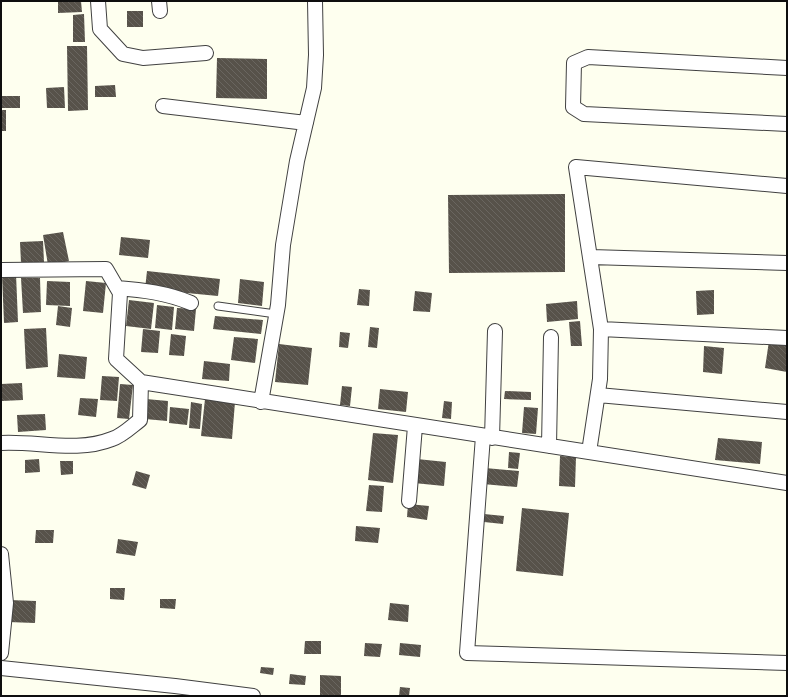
<svg xmlns="http://www.w3.org/2000/svg" width="788" height="697" font-family="'Crimson Pro',serif">
<style>
.building{fill:url(#building-back-hatch)}
.lines{fill:none;stroke-linecap:round;stroke-linejoin:round}
.service-casing{stroke:#414141;stroke-width:9}
.minor-casing{stroke:#414141;stroke-width:16}
.service{stroke:#fff;stroke-width:7}
.minor{stroke:#fff;stroke-width:14}
</style>
<defs>
<pattern id="building-back-hatch" width="6" height="6" patternUnits="userSpaceOnUse"><rect width="6" height="6" fill="#57524a"/><path d="M-1 5l2 2M0 0l6 6M5-1l2 2" fill="none" stroke="#6a6660"/></pattern>
</defs>
<rect width="100%" height="100%" fill="#feffef"/>
<path class="building" d="M58,1H81L82,12L58,13Z
M127,11H143V27H127Z
M84,14L85,42H73V15Z
M67,46H87L88,110L68,111Z
M217,58L267,59V99L216,98Z
M115,85L116,97H95V86Z
M64,87L65,108H47L46,88Z
M1,96H20V108H1Z
M1,110H6V131H1Z
M565,194V272L449,273L448,195Z
M63,232L69,261L48,265L43,235Z
M121,237L150,240L148,258L119,255Z
M43,241L44,262L21,263L20,242Z
M147,271L220,279L218,296L145,289Z
M16,274L18,322L4,323L2,275Z
M21,278H40L41,312L23,313Z
M240,279L264,282L262,306L238,303Z
M47,281L70,282V306L46,305Z
M86,281L106,283L103,313L83,311Z
M359,289L370,290L369,306L357,305Z
M714,290V314L697,315L696,291Z
M415,291L432,293L430,312L413,311Z
M129,300L154,303L151,329L126,326Z
M577,301L578,319L547,322L546,304Z
M157,305L174,307L172,330L155,328Z
M58,306L72,308L70,327L56,325Z
M177,308L196,309L194,331L175,329Z
M215,316L263,320L261,334L213,329Z
M580,321L582,346H571L569,322Z
M370,327L379,328L377,348L368,347Z
M46,328L48,367L26,369L24,329Z
M143,329L160,331L158,353L141,352Z
M340,332L350,333L348,348L339,347Z
M171,334L186,336L184,356L169,355Z
M234,337L258,339L255,363L231,360Z
M769,341L787,343V372L765,368Z
M279,344L312,348L308,385L275,382Z
M704,346L724,348L722,374L703,372Z
M59,354L87,357L85,379L57,377Z
M204,361L230,364L229,381L202,379Z
M102,376L119,377L117,401L100,400Z
M22,383L23,400L2,401L1,384Z
M120,384L133,385L129,419L117,418Z
M342,386L352,387L350,406L340,405Z
M380,389L408,392L406,412L378,409Z
M505,391L531,392V400L504,399Z
M80,398L98,399L96,417L78,415Z
M146,399L168,401L167,421L145,419Z
M205,399L235,402L232,439L201,436Z
M444,401L452,402L451,419L442,418Z
M191,402L202,404L200,429L189,428Z
M170,407L189,409L187,425L169,423Z
M524,407L538,408L536,434L522,433Z
M45,414L46,430L18,432L17,415Z
M373,433L398,435L393,483L368,480Z
M718,438L762,442L760,464L715,460Z
M509,452L520,453L518,469L508,468Z
M560,456L576,457L575,487L559,486Z
M39,459L40,472L25,473V460Z
M417,459L446,462L444,486L414,483Z
M60,461H73V474L61,475Z
M485,468L519,471L517,487L483,484Z
M136,471L150,475L146,489L132,485Z
M369,485L384,486L382,512L366,511Z
M408,504L429,506L427,520L407,517Z
M522,508L569,513L563,576L516,571Z
M484,514L504,516L503,524L484,522Z
M356,526L380,528L378,543L355,541Z
M36,530H54L53,543H35Z
M118,539L138,542L135,556L116,553Z
M110,588H125L124,600L110,599Z
M160,599H176L175,609L160,608Z
M9,600L36,601L35,623L8,622Z
M390,603L409,605L408,622L388,620Z
M305,641H321V654H304Z
M365,643L382,644L380,657L364,656Z
M400,643L421,645L420,657L399,655Z
M261,667L274,668L273,675L260,673Z
M290,674L306,676L305,685L289,684Z
M320,675L341,676V696H320Z
M400,687L410,688L409,696H399Z"/>
<g class="lines">
<defs>
<path id="service" d="M218,306L276,314"/>
<path id="minor" d="M98,1L100,29L123,54L143,58L206,53
M159,1L160,11
M787,68L588,57L574,63L573,107L584,114L787,124
M163,106L306,123
M591,257L787,263
M1,270L106,269L120,293L116,359L141,382L787,483
M117,288C143,290 167,293 191,303
M601,329L787,338
M598,395L787,412
M261,402L278,305L283,245L297,161L314,88L316,55L315,1
M483,436L467,653L787,663
M492,438L495,331
M1,443C38,441 77,453 112,439C122,436 132,426 140,420L141,382
M549,446L551,337
M589,452L600,379L601,329L576,167L787,186
M409,501L415,426
M1,554L6,603L1,653
M1,668L175,686L253,696"/>
</defs>
<use href="#service" class="service-casing"/>
<use href="#minor" class="minor-casing"/>
<use href="#service" class="service"/>
<use href="#minor" class="minor"/>
</g>
<rect width="788" height="697" fill="none" stroke="#0e0e0e" stroke-width="4"/>
</svg>
